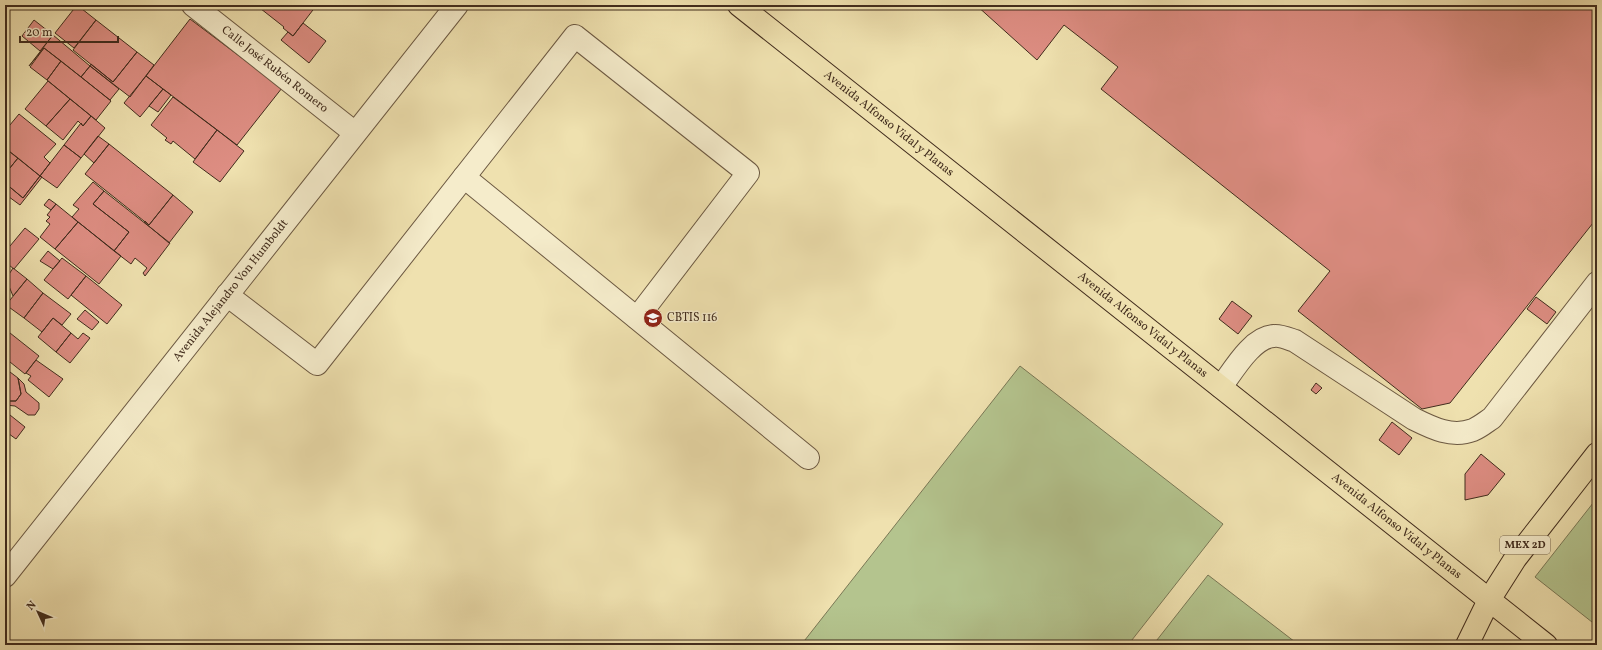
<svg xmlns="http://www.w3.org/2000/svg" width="1602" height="650" font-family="Vollkorn,serif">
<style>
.green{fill:#b4c48e;stroke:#7a7856}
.building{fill:#dd8d82;stroke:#412c1d}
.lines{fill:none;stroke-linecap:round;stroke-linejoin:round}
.minor-casing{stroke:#6c5942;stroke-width:24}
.major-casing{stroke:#412c1d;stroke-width:24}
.highway-casing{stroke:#412c1d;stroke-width:24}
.minor{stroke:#f5eccb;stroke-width:22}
.major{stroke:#efe1af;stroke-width:22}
.highway{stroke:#efe1af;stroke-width:22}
.labels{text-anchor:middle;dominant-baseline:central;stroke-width:3;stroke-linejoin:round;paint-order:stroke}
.shield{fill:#f5eccb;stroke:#776651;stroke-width:1}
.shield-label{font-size:11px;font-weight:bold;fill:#412c1d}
.street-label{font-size:12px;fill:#412c1d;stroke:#f5eccb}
.poi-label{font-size:12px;fill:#412c1d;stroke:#f5eccb;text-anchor:start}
</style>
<rect width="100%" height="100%" fill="#efe1af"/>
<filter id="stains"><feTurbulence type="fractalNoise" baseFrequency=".005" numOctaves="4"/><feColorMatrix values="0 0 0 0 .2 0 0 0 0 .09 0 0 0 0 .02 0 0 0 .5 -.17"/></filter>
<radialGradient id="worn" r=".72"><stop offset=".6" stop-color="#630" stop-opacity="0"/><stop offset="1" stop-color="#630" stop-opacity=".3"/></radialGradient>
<path class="green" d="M1020,366L1223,524L1128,645H801Z
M1597,498V626L1535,577Z
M1208,575L1299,645H1153Z"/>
<path class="building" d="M77,5L96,20L74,48L55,33Z
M256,5H314L316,6L293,36L283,28L284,27Z
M976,5H1597V218L1450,403L1422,409L1298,311L1330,271L1101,89L1118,67L1064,25L1037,60Z
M190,19L282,88L237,145L146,76Z
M34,20L53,35L40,51L22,36Z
M96,20L137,52L113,82L73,50Z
M303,23L326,41L309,63L281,40L288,32L293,36Z
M53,35L90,66L81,77L44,48L29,66Z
M44,48L61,61L47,80L30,67Z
M137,52L154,65L130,97L90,66L91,64L113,82Z
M61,61L111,101L96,120L47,80Z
M90,66L119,89L110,100L81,77Z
M146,76L163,89L140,117L124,103Z
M48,81L70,99L46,126L25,109Z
M163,89L171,95L158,112L149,106Z
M173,97L217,130L195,159L173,141L171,144L165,140L167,138L151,125Z
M70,99L91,116L83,126L78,121L63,140L46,126Z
M19,114L56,144L44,157L50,163L40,176L5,148V131Z
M91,116L105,128L81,158L64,145L81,123L83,126Z
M217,130L244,151L220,182L193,162Z
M98,136L109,144L94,163L84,154Z
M109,144L173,195L149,225L85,174Z
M64,145L81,158L57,188L40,176Z
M5,148L18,158L5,174Z
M18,158L40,176L23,198L5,183V174Z
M40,176L42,177L20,205L5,194V183L23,198Z
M93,182L104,191L93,204L129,232L114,251L72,217L79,209L73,205Z
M104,191L170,243L145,276L143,273L147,268L135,258L131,264L114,251L129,232L93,204Z
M173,195L193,212L169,243L144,222L145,221L149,225Z
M49,199L56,204L51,210L44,205Z
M56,204L78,222L55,249L40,237L50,224L46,221L50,217L47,215Z
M78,222L121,256L99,284L55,249Z
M25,228L39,239L14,269L5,262V252Z
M48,251L60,261L53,269L40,261Z
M62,258L86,276L68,299L44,280Z
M13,268L27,279L13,296L6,279Z
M86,276L122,305L107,324L71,295Z
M27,279L43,293L24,318L6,305Z
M43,293L71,314L62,325L53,318L42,332L24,318Z
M1536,297L1556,312L1547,324L1527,309Z
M1232,301L1252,316L1238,334L1219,319Z
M85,310L99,322L92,330L77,319Z
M53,318L71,333L56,352L38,337Z
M5,329L39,356L25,374L5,358Z
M71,333L78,339L83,333L90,338L70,363L56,352Z
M36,360L63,379L49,397L28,380L31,376L26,373Z
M6,369L18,378L21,394L16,401H5Z
M18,378L24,384L26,392L39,403V409L35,415H28L15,406L5,405V401H16L21,394Z
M1316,383L1322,388L1316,394L1311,390Z
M5,411L25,427L16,439L5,431Z
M1392,422L1412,438L1399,455L1379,440Z
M1481,454L1505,474L1488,495L1465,500V474Z"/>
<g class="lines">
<defs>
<g id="minor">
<path id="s1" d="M193,5L355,133"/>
<path d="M464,177L808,458"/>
<path d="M227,295L317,364L575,36L748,173L637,318"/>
<path d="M1221,387C1233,371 1252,337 1274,336C1280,335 1289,339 1295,341L1414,419C1432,428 1452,438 1473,430C1480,427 1486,422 1492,418L1597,283"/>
<path id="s2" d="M5,576L457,5"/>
</g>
<g id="major">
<path id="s3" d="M739,5L1546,645"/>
</g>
<path id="highway" d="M1467,645L1489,600L1515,559L1597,454"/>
</defs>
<use href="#minor" class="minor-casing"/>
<use href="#major" class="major-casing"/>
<use href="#highway" class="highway-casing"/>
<use href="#minor" class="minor"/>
<use href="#major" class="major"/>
<use href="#highway" class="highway"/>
</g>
<defs>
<symbol id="school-disc" viewBox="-11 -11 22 22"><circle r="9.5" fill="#8f2418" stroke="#f5eccb"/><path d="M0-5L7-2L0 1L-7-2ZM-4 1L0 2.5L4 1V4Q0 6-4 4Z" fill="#fff"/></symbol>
</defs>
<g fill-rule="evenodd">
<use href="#school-disc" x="642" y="307" width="22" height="22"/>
</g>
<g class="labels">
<rect class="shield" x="1500" y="536" width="50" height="18" rx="3"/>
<g class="shield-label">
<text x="1525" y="545">MEX 2D</text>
</g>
<g class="street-label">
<text stroke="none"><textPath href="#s1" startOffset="104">Calle José Rubén Romero</textPath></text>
<text stroke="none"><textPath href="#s3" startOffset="191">Avenida Alfonso Vidal y Planas</textPath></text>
<text stroke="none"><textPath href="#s2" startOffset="364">Avenida Alejandro Von Humboldt</textPath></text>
<text stroke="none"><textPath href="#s3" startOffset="515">Avenida Alfonso Vidal y Planas</textPath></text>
<text stroke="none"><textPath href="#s3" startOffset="839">Avenida Alfonso Vidal y Planas</textPath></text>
</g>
<g class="poi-label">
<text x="667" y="318">CBTIS 116</text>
</g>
</g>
<rect width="1602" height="650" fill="none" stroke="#efe1af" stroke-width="20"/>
<rect x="6" y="6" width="1590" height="638" fill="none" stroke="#412c1d" stroke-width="2"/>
<rect x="10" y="10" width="1582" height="630" fill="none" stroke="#412c1d"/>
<g transform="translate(38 612) rotate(314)" stroke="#f5eccb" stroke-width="3" paint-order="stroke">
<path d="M0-3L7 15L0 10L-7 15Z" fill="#412c1d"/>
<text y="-6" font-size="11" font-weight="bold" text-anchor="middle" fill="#412c1d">N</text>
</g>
<path d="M20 36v6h98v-6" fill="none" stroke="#412c1d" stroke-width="2"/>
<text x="26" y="36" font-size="12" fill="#412c1d" stroke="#f5eccb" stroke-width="3" paint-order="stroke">20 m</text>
<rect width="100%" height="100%" filter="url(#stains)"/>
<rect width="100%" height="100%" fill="url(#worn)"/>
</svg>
